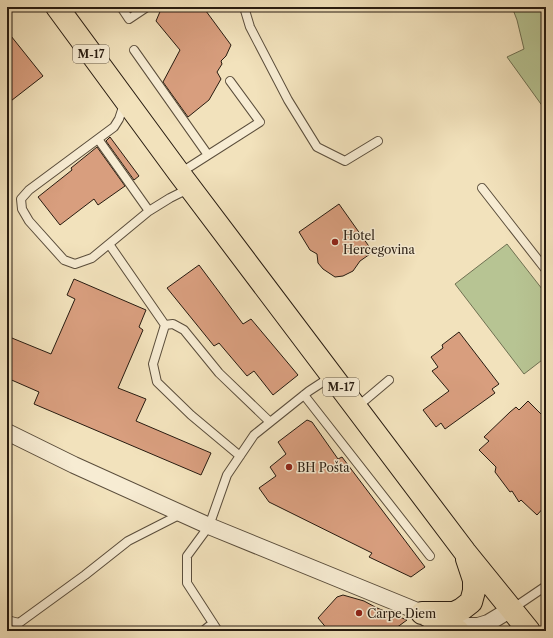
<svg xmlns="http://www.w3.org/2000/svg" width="553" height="638" font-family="'Libre Caslon Text',serif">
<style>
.green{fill:#b7c493;stroke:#6f7052}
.building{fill:#d89e7e;stroke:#271b10}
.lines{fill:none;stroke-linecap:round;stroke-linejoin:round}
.lane-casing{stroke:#5a4d3b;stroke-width:10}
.street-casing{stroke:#5a4d3b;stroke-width:18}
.primary-casing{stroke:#271b10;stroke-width:24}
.lane{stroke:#f7ecd3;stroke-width:8}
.street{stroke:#f7ecd3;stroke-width:16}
.primary{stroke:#f2e2bc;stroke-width:22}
.poi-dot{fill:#8f2418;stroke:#f7ecd3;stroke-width:1.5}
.labels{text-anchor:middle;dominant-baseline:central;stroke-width:3;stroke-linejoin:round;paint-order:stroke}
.shield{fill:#f7ecd3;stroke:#655a4a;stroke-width:1}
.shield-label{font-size:11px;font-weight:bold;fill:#271b10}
.poi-label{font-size:12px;fill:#271b10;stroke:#f7ecd3;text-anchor:start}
</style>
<rect width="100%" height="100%" fill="#f2e2bc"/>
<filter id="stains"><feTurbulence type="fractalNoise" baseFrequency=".005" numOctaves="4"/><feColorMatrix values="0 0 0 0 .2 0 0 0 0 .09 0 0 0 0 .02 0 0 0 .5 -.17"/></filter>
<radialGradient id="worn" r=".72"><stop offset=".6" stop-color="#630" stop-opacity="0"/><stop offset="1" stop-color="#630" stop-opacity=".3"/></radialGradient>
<path class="green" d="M512,7H546V111L507,57L524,49L517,20Z
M507,244L546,294V357L524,374L455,284Z"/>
<path class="building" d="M162,7H203L231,45L226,56L221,61L222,64L217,72L221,79L209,100L188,117L163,82L180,50L156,21Z
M7,31L43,76L7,104Z
M110,137L139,176L134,180L106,141Z
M97,147L125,186L98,205L94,199L60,225L38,197L72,170L71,168Z
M339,204L373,252L360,261L353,271L343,276L335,277L323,269L318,263L317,254L310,250L299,232Z
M199,265L243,324L251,319L298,375L273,395L254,371L247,376L219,343L214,346L167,288Z
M74,279L146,310L139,327L143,330L118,388L146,399L136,421L211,453L201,475L34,404L39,392L7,378V336L51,354L75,299L67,295Z
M459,332L499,384L492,389L495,393L445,429L441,423L436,427L423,410L449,391L432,371L438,367L431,357L443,348L442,345Z
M528,401L546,419V505L537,515L521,500L519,502L512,491L510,492L495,472L496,467L479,450L489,441L484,437L510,412L516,407L519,410Z
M307,420L312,422L338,459L342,457L425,567L411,577L369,557L372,553L269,502L259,488L276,476L270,467L286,454L278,442Z
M343,595L364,601L377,608L407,620L392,631H329L318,618L337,597Z"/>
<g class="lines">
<defs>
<path id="lane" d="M121,7L129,19L147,7
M244,7L250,27L288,100L317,147L345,161L378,141
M134,50L208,155
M124,104L119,119L114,127L29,190L21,199L22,209L29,221L64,260L75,264L92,258L149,211L170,198L180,193L189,190
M98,139L149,211
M180,173L260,122L230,81
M482,188L546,270
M109,244L165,325
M165,325L153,364L157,382L191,415L240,456
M165,325L173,324L184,330L219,373L270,422
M304,395L430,556
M357,407L389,380
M512,609L546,586
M7,620L19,623L85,575L128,541L181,514
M9,631L19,623
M203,631L213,623
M218,631L187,583V556L209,526L227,475L254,435L309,391L332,376"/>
<path id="street" d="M7,432L74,465L209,526L422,613L464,626H478L488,623L498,617L511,609"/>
<path id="primary" d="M57,7L179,173L465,552L529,631
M422,613H454L462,609L471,602L474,591V580L467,559
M427,615L458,631"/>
</defs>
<use href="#lane" class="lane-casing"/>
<use href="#street" class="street-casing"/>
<use href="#primary" class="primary-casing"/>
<use href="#lane" class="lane"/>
<use href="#street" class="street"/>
<use href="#primary" class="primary"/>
</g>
<g class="poi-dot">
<circle cx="335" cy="242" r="4"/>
<circle cx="289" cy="467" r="4"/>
<circle cx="359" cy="613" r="4"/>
</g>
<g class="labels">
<g class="shield">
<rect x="73" y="45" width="36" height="18" rx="3"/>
<rect x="323" y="378" width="36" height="18" rx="3"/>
</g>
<g class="shield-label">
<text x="91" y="54">M-17</text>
<text x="341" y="387">M-17</text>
</g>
<g class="poi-label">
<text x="343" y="235">Hotel<tspan x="343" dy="14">Hercegovina</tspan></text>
<text x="297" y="467">BH Pošta</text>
<text x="367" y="613">Carpe Diem</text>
</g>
</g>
<rect width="553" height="638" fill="none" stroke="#f2e2bc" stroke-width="24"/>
<rect x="8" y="8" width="537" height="622" fill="none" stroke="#271b10" stroke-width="2"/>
<rect x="12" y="12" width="529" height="614" fill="none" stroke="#271b10"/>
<rect width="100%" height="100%" filter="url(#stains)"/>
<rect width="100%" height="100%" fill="url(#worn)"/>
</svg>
